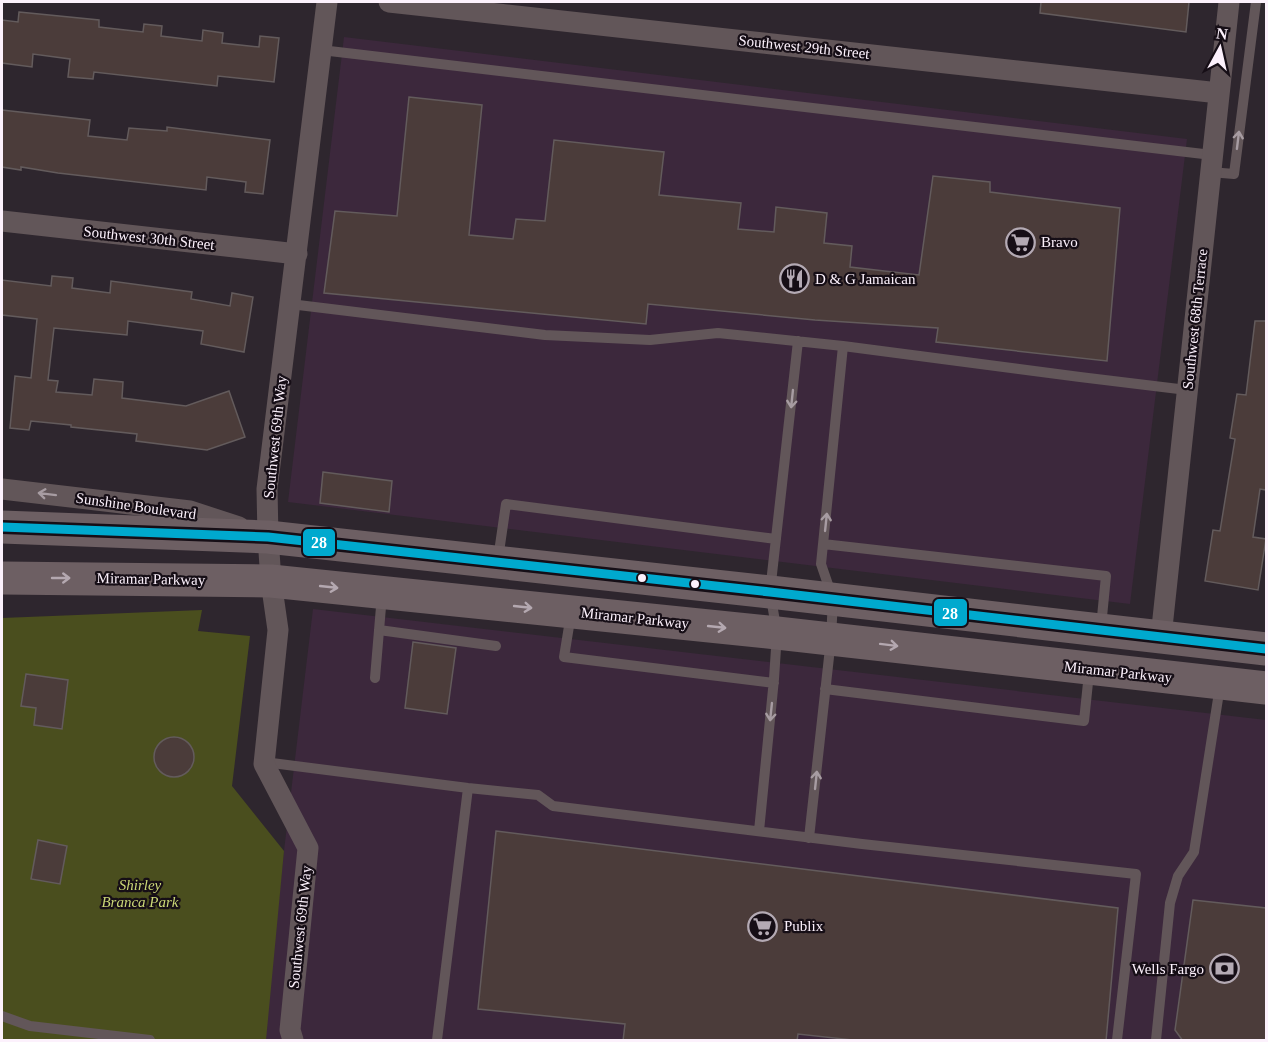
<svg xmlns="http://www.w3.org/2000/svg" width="1268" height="1042" font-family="Georgia,serif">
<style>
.built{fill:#3c283c}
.green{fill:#4a4e1e}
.building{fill:#4b3c3a;stroke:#635b5c;stroke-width:1.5}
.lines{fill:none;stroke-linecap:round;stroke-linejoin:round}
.service{stroke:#625659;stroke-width:10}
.minor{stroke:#625659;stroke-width:21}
.primary{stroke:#6d5f63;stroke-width:33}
.bus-1-casing{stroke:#160e16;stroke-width:14}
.bus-1{stroke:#00a9ce;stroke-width:9}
.oneway{stroke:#a79ca2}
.oneway2{stroke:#b4a8b0}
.bus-dot{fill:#fcf1fc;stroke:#160e16;stroke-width:2}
.labels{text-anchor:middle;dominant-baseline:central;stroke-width:4.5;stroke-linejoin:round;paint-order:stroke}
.street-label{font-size:15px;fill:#fcf1fc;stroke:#160e16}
.poi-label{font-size:15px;fill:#fcf1fc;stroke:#160e16;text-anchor:start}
.park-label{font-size:15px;font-style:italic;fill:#cbd877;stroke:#160e16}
.line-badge{stroke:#160e16;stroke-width:2}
.badge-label{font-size:16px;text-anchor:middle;font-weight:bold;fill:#fff}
</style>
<rect width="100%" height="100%" fill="#2e262e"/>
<path class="built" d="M344,37L1187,139L1130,604L288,502Z
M313,609L1266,720V1040H264L284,851Z"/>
<path class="green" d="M202,610L198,631L250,636L232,786L284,851L266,1040H2V618Z"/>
<path class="building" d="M1041,2H1189L1186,32L1040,13Z
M19,12L99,20V27L143,32L144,24L162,26L161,36L202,41L203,30L223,33L222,43L259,47L260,36L279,38L274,82L218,76L217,86L94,72L93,79L68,77L70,59L33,54L32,67L2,63V20L18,22Z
M409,97L482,105L469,235L513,239L516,219L545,221L554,140L664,152L659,195L741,203L738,229L774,232L776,207L827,213L824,243L852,246L850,267L919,275L933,176L990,182V192L1120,208L1107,361L936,342L938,328L815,320L648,304L646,324L324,293L335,211L397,216Z
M2,110L90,120L88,136L127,140L129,128L167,131V127L270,140L263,194L245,192L246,182L207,177L206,190L58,173L21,167V170L2,167Z
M52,276L73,278L72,288L110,293L111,281L192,292L191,299L230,306L232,293L253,297L244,352L201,344L203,331L128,321L127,335L54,328L48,380L58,381L56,392L92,395L94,379L123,382L122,398L186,406L229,391L245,437L207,450L136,441L137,434L71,427V425L31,421L29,430L10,428L15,376L31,378L37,319L2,315V280L51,286Z
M1255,321H1266V490L1260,489L1253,537L1266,539L1258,590L1205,581L1213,530L1220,531L1235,439L1230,438L1237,394L1246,395Z
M323,472L392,481L389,512L320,503Z
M413,642L456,648L447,714L405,708Z
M26,674L68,680L62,729L34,725L36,708L21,706Z
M154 757a20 20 0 1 1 40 0a20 20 0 1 1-40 0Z
M496,831L1118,908L1106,1041H862L798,1034L797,1041H623L625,1024L478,1009Z
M38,840L67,846L60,884L31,879Z
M1193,900L1266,908V1041H1183L1175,1030Z"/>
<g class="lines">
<path class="service" d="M321,50L1212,155
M1210,172L1234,174L1256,2
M290,304L545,335L650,340L718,333L843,346L1080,377L1187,390
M823,544L1106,576L1101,627
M498,559L506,504L776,539
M571,614L564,657L774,683
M379,630L496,646
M375,678L382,595
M825,689L1084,721L1089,673
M264,762L468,788L538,795L553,806L862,844L1136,874L1117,1040
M759,831L774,679L777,633L770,592L798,341
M809,838L831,639L833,599L821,564L843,346
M2,1016L30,1026L150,1040
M437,1040L468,788
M1156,1040L1170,903L1178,876L1194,852L1220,686"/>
<path class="minor" d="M389,2L1219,93
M2,221L297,254
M2,489L190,511L239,527
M1161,637L1229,2
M293,1040L290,1030L308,848L264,764L278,630L271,581L268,537L267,489L327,2"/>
<path class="primary" d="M2,527L268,537L770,592L1266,649
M2,578L271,581L777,633L1266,688"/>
<defs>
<path id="bus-1" d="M2,527L268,537L770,592L1266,649"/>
</defs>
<use href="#bus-1" class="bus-1-casing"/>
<use href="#bus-1" class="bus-1"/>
</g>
<defs><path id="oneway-shaft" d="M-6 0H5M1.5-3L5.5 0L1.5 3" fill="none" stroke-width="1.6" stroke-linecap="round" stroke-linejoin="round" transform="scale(1.5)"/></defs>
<g class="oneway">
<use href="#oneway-shaft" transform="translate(1238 140) rotate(-83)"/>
<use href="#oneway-shaft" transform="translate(792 399) rotate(96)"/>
<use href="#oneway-shaft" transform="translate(47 494) rotate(-173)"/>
<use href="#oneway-shaft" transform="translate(826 522) rotate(-84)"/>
<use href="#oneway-shaft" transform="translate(771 712) rotate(96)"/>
<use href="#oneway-shaft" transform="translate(816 780) rotate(-84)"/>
</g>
<g class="oneway2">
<use href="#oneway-shaft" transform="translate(61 578)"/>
<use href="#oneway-shaft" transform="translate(329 587) rotate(6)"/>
<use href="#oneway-shaft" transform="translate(523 607) rotate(6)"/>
<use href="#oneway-shaft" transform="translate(717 627) rotate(6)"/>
<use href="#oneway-shaft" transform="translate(889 645) rotate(7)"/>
</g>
<defs>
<symbol id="supermarket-ring" viewBox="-11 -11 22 22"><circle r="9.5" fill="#160e16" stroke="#b4aab4" stroke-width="1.5"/><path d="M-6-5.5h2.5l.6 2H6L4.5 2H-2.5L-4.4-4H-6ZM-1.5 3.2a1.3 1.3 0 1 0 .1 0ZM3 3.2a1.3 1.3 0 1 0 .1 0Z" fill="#b4aab4"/></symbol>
<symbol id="restaurant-ring" viewBox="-11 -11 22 22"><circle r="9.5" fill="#160e16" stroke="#b4aab4" stroke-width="1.5"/><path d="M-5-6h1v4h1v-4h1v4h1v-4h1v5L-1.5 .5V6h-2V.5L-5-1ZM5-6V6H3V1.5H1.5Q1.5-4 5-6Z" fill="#b4aab4"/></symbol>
<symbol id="bank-ring" viewBox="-11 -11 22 22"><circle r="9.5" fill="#160e16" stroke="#b4aab4" stroke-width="1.5"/><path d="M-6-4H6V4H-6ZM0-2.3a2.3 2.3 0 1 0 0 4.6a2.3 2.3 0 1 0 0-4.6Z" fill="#b4aab4"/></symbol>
</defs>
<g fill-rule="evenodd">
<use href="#supermarket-ring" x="1004" y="226" width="33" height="33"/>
<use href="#restaurant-ring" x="778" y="262" width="33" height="33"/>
<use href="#supermarket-ring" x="746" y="910" width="33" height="33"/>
<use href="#bank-ring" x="1208" y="952" width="33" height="33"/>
</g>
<g class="bus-dot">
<circle cx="642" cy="578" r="5"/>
<circle cx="695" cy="584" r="5"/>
</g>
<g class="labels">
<g class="street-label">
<text transform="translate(804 47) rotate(6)">Southwest 29th Street</text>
<text transform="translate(149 238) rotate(6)">Southwest 30th Street</text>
<text transform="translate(1195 319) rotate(-84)">Southwest 68th Terrace</text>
<text transform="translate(275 437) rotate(-84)">Southwest 69th Way</text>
<text transform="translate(136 506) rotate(8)">Sunshine Boulevard</text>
<text transform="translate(151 579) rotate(1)">Miramar Parkway</text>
<text transform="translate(635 618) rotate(6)">Miramar Parkway</text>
<text transform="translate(1118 672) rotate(6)">Miramar Parkway</text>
<text transform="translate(300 927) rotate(-84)">Southwest 69th Way</text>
</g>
<g class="poi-label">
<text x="1041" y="242">Bravo</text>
<text x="815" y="279">D &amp; G Jamaican</text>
<text x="784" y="926">Publix</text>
<text x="1204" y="969" text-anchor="end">Wells Fargo</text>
</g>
<g class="park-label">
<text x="140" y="885">Shirley<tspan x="140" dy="17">Branca Park</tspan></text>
</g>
</g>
<g class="line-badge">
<rect x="302" y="528" width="34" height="29" rx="6" fill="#00a9ce"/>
<rect x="933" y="598" width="35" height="29" rx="6" fill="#00a9ce"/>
</g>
<g class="badge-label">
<text x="319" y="548">28</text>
<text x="950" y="619">28</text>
</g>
<rect width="1268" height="1042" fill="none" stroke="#fcf1fc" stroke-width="6"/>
<g transform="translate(1220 48) rotate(8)" stroke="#160e16" stroke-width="4.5" paint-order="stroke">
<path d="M0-4.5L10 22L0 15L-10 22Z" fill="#fcf1fc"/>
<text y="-9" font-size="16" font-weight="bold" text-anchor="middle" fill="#fcf1fc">N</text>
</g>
</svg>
